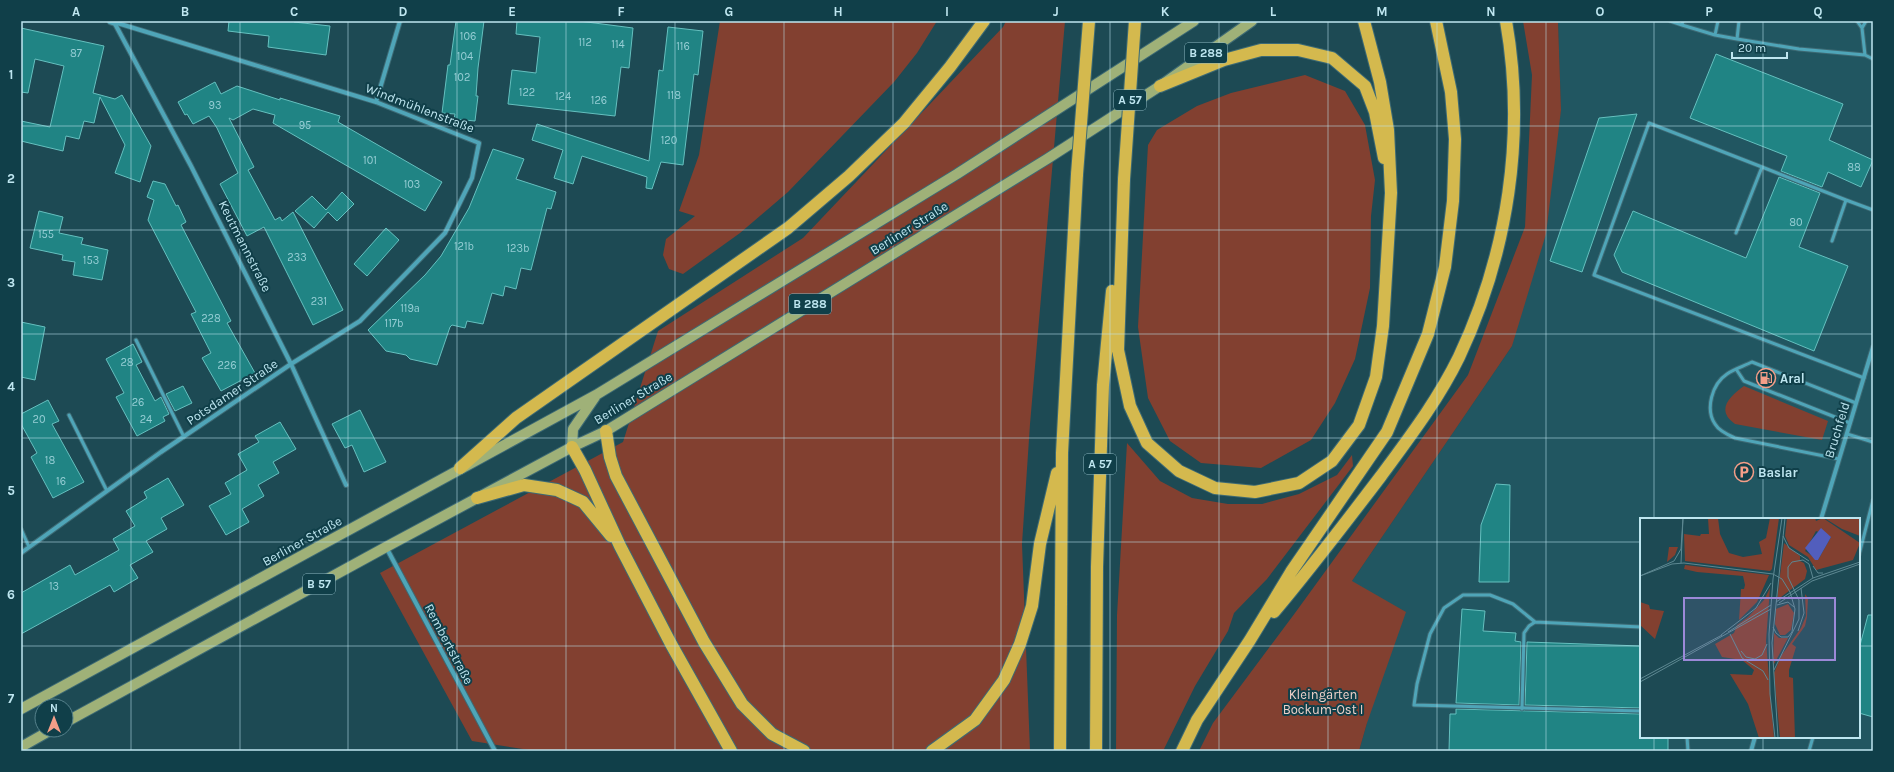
<svg xmlns="http://www.w3.org/2000/svg" width="1894" height="772" font-family="Karla,sans-serif">
<style>
.built{fill:#215661;fill-rule:evenodd}
.green{fill:#824030}
.building{fill:#208484;stroke:#65c0bf}
.lines{fill:none;stroke-linecap:round;stroke-linejoin:round}
.service-casing{stroke:#3d6a74;stroke-width:5}
.minor-casing{stroke:#3d6a74;stroke-width:6}
.tertiary-casing{stroke:#3d6a74;stroke-width:9}
.primary-casing{stroke:#3d6a74;stroke-width:12}
.motorway-casing{stroke:#3d6a74;stroke-width:14}
.service{stroke:#4fa5b8;stroke-width:3}
.minor{stroke:#4fa5b8;stroke-width:4}
.tertiary{stroke:#4fa5b8;stroke-width:7}
.primary{stroke:#9fb178;stroke-width:10}
.motorway{stroke:#d4b94e;stroke-width:12}
.motorway-bridge-casing{stroke:#3d6a74;stroke-width:14;stroke-linecap:butt}
.motorway-bridge{stroke:#d4b94e;stroke-width:12}
.grid{fill:none;stroke:#bee6f0;stroke-width:1;stroke-opacity:0.55}
.labels{text-anchor:middle;dominant-baseline:central;stroke-width:4;stroke-linejoin:round;paint-order:stroke}
.number-label{font-size:11px;fill:#96ced5}
.shield{fill:#103f49;stroke:#8ab4be;stroke-width:1}
.shield-label{font-size:12px;font-weight:bold;fill:#bee6f0}
.street-label{font-size:13px;fill:#bee6f0;stroke:#103f49}
.poi-label{font-size:13px;font-weight:bold;fill:#bee6f0;stroke:#103f49;text-anchor:start}
.park-label{font-size:13px;fill:#f0d2ca;stroke:#103f49}
.inset-road{fill:none;stroke:#5d8892;stroke-width:1}
.view{fill:#9c89d8;fill-opacity:0.15;stroke:#9c89d8;stroke-width:2}
.inset-edge{fill:none;stroke:#bee6f0;stroke-width:2}
.neatline{fill:none;stroke:#bee6f0;stroke-width:1.5}
.grid-label{font-size:13px;text-anchor:middle;font-weight:bold;fill:#bee6f0}
</style>
<rect width="100%" height="100%" fill="#1d4a54"/>
<path class="built" d="M1558,21H1873V751H1359L1367,723L1352,581L1512,346L1561,110ZM1641,519H1859V737H1641Z"/>
<path class="green" d="M720,21H937L917,53L894,82L788,192L740,233L683,274L669,269L663,255L666,239L695,216L679,211L699,155Z
M1006,21H1065L1030,424L1022,544L1030,751H536L472,741L380,573L623,442L658,331L803,238L1003,27Z
M1523,21H1558L1561,110L1546,234L1512,346L1352,581L1406,612L1367,723L1359,751H1199L1213,723L1295,613L1468,375L1525,227L1532,75Z
M1305,75L1345,91L1365,125L1375,180L1371,216L1370,288L1355,359L1335,403L1311,440L1261,468L1201,463L1170,441L1148,398L1138,327L1148,145L1157,130L1197,106L1231,93Z
M1744,386L1828,421L1822,440L1735,424C1715,410 1730,396 1744,386Z
M1127,443L1160,481L1192,498L1228,504H1262L1299,494L1337,475L1352,455L1353,466L1267,579L1234,613L1228,631L1195,686L1163,751H1116L1117,615Z"/>
<path class="building" d="M229,21H294V22L330,26L326,55L268,47L269,36L228,31Z
M456,21H484L478,68L476,96H478L475,121L454,119L455,114L442,113L448,65H450Z
M517,21H579L633,28L629,68L621,67L615,116L508,104L512,70L536,73L540,37L516,34Z
M668,27L703,31L698,75L694,74L683,165L661,162L652,189L646,188L647,177L582,156L573,184L554,178L563,150L532,140L537,124L649,161L659,70L663,71Z
M21,28L104,46L93,93L115,99L122,95L151,146L140,182L115,173L125,145L100,97L94,123L84,121L79,139L66,136L63,151L21,141V121L50,127L64,66L35,59L28,93L21,92Z
M1716,54L1843,104L1829,140L1873,160L1861,187L1828,172L1822,187L1781,171L1787,156L1690,118Z
M215,82L221,94L237,86L280,100V98L340,116L338,122L442,182L425,211L273,123L275,115L253,109L233,120L229,118L254,167L248,170L275,220L280,217L282,221L293,212L343,310L313,325L264,227L247,236L220,184L238,173L217,128L209,116L193,124L187,114L185,115L178,102Z
M1637,114L1582,272L1550,261L1599,118Z
M493,149L524,159L516,179L556,192L551,209L547,208L531,270L521,268L516,289L505,286L503,296L492,293L483,324L467,321L465,328L452,325L450,327L437,365L410,359L406,355L386,351L368,330L425,275L441,256L469,208Z
M1779,177L1820,193L1799,247L1848,266L1814,351L1622,272L1614,255L1633,211L1746,258Z
M153,181L165,184L176,206L178,205L186,222L181,225L231,321L227,323L255,373L221,391L202,358L211,353L191,314L196,312L148,220L154,200L147,197Z
M342,192L354,204L337,221L328,212L314,228L295,211L312,196L326,210Z
M39,211L63,217L59,233L83,238L81,244L108,250L102,280L73,275L75,262L62,260L63,255L30,248Z
M386,228L399,240L367,276L354,264Z
M21,322L45,327L35,380L21,377Z
M133,344L142,362L136,365L155,401L161,397L169,414L163,417L165,421L137,436L116,397L124,393L106,359Z
M183,386L192,403L175,411L166,394Z
M48,400L59,421L52,424L84,482L53,498L31,457L37,453L21,424V414Z
M360,410L386,462L364,472L352,445L345,448L332,424Z
M280,422L296,449L273,462L279,473L258,485L264,496L242,509L249,522L226,535L209,506L231,494L225,483L247,470L238,454L259,442L255,436Z
M168,478L184,505L161,518L167,529L146,541L153,552L130,565L138,578L114,592L110,585L21,634V593L70,565L75,575L119,550L113,539L135,526L126,511L147,498L144,492Z
M1496,484L1510,485L1509,582H1479L1481,525Z
M1462,609L1485,611L1483,631L1516,633L1515,641L1521,642L1519,705L1456,703Z
M1868,615H1873V717L1859,713V649Z
M1527,642L1641,646V708L1525,705Z
M1456,709L1641,714V737H1668V751H1449L1450,714H1456Z"/>
<g class="lines">
<defs>
<path id="service" d="M1670,21L1682,25
M1683,21L1682,25L1715,35L1718,21
M1739,21L1737,39L1799,49L1865,55
M1857,21L1862,28L1865,55L1873,59
M1862,28L1866,21
M1715,35L1737,39
M1762,167L1649,123L1594,275L1864,378
M1736,233L1762,167L1846,200
M1832,241L1846,200L1873,210
M136,340L184,437
M1736,369L1744,381L1850,423
M69,415L107,491
M1847,434L1873,442
M1839,459L1735,438C1728,435 1719,431 1715,424C1705,409 1712,384 1727,374C1734,369 1744,366 1752,362L1856,403
M21,529L29,547
M1859,555L1873,500
M1535,622L1513,604L1490,595H1463L1444,608L1430,634L1417,684L1414,705L1641,711
M1522,709L1524,633L1529,626L1535,622L1641,627
M1687,737L1688,751
M1809,751L1813,737"/>
<path id="minor" d="M114,22L191,166L291,364L346,485
M376,102L400,21
M1821,519L1873,347
M386,547L495,751
M21,553L161,452L291,364L360,321L445,233L472,178L479,143L376,102L114,22
M1751,751L1755,737"/>
<path id="tertiary" d="M111,21L114,22"/>
<path id="primary" d="M572,447L573,429L595,397
M21,709L596,395L957,174L1194,21
M66,722L386,547L572,447L606,431L1047,159L1160,86L1252,21
M21,747L51,730"/>
<path id="motorway" d="M1160,86L1224,60L1261,50H1298L1332,58L1365,86L1375,112L1384,158
M1124,179L1118,350L1130,406L1147,443L1179,471L1215,488L1255,492L1299,483L1332,461L1359,425L1376,377L1383,326L1391,193L1388,130L1380,82L1364,21
M606,431L610,457L616,476L704,642L742,704L772,734L804,751
M572,447L585,470L620,546L671,644L731,751
M460,468L516,418L788,228L849,176L904,123L950,67L984,21
M477,498L524,485L557,490L583,502L611,536
M1274,612C1311,568 1346,522 1381,476C1409,438 1438,400 1459,357C1508,253 1526,135 1506,21
M932,751L975,720L1004,680L1020,644L1032,606L1040,544L1057,473
M1060,751L1062,453L1077,174
M1096,751L1097,567L1103,385L1112,291
M1182,751L1197,720L1250,640L1291,572L1387,432L1428,334L1445,267L1453,201L1455,139L1451,92L1436,21"/>
</defs>
<use href="#service" class="service-casing"/>
<use href="#minor" class="minor-casing"/>
<use href="#tertiary" class="tertiary-casing"/>
<use href="#primary" class="primary-casing"/>
<use href="#motorway" class="motorway-casing"/>
<use href="#service" class="service"/>
<use href="#minor" class="minor"/>
<use href="#tertiary" class="tertiary"/>
<use href="#primary" class="primary"/>
<use href="#motorway" class="motorway"/>
<defs>
<path id="motorway-bridge" d="M1077,174L1089,21
M1124,179L1135,21"/>
</defs>
<use href="#motorway-bridge" class="motorway-bridge-casing"/>
<use href="#motorway-bridge" class="motorway-bridge"/>
</g>
<path class="grid" d="M131,21V751M240,21V751M348,21V751M457,21V751M566,21V751M675,21V751M784,21V751M893,21V751M1001,21V751M1110,21V751M1219,21V751M1328,21V751M1437,21V751M1546,21V751M1654,21V519M1763,21V519M21,126H1873M21,230H1873M21,334H1873M21,438H1873M21,542H1641M1859,542H1873M21,646H1641M1859,646H1873M1654,737V751M1763,737V751"/>
<defs>
<symbol id="fuel-ring" viewBox="-11 -11 22 22"><circle r="9.5" fill="#103f49" stroke="#f49e88" stroke-width="1.5"/><path d="M-5.5-6h7V0h2V4h1.3V-2.5L3-4.5l.8-.8L6-3V5H2.5V1h-1V6h-7ZM-4.2-4.7v3.2H.2V-4.7Z" fill="#f49e88"/></symbol>
<symbol id="parking-ring" viewBox="-11 -11 22 22"><circle r="9.5" fill="#103f49" stroke="#f49e88" stroke-width="1.5"/><path d="M-3.5-5.5H1a3.5 3.5 0 0 1 0 7H-1V5.5H-3.5ZM-1-3.4V-.6H.8a1.4 1.4 0 0 0 0-2.8Z" fill="#f49e88"/></symbol>
</defs>
<g fill-rule="evenodd">
<use href="#fuel-ring" x="1755" y="367" width="22" height="22"/>
<use href="#parking-ring" x="1733" y="461" width="22" height="22"/>
</g>
<g class="labels">
<g class="number-label">
<text x="468" y="36">106</text>
<text x="585" y="42">112</text>
<text x="618" y="44">114</text>
<text x="683" y="46">116</text>
<text x="76" y="53">87</text>
<text x="465" y="56">104</text>
<text x="462" y="77">102</text>
<text x="527" y="92">122</text>
<text x="674" y="95">118</text>
<text x="563" y="96">124</text>
<text x="599" y="100">126</text>
<text x="215" y="105">93</text>
<text x="305" y="125">95</text>
<text x="669" y="140">120</text>
<text x="370" y="160">101</text>
<text x="1854" y="167">88</text>
<text x="412" y="184">103</text>
<text x="1796" y="222">80</text>
<text x="46" y="234">155</text>
<text x="464" y="246">121b</text>
<text x="518" y="248">123b</text>
<text x="297" y="257">233</text>
<text x="91" y="260">153</text>
<text x="319" y="301">231</text>
<text x="410" y="308">119a</text>
<text x="211" y="318">228</text>
<text x="394" y="323">117b</text>
<text x="127" y="362">28</text>
<text x="227" y="365">226</text>
<text x="138" y="402">26</text>
<text x="39" y="419">20</text>
<text x="146" y="419">24</text>
<text x="50" y="460">18</text>
<text x="61" y="481">16</text>
<text x="54" y="586">13</text>
</g>
<g class="shield">
<rect x="1185" y="43" width="42" height="20" rx="3"/>
<rect x="1114" y="90" width="32" height="20" rx="3"/>
<rect x="789" y="294" width="42" height="20" rx="3"/>
<rect x="1084" y="454" width="32" height="20" rx="3"/>
<rect x="303" y="574" width="32" height="20" rx="3"/>
</g>
<g class="shield-label">
<text x="1206" y="53">B 288</text>
<text x="1130" y="100">A 57</text>
<text x="810" y="304">B 288</text>
<text x="1100" y="464">A 57</text>
<text x="319" y="584">B 57</text>
</g>
<g class="street-label">
<text transform="translate(420 108) rotate(21)">Windmühlenstraße</text>
<text transform="translate(909 228) rotate(-32)">Berliner Straße</text>
<text transform="translate(245 246) rotate(63)">Keutmannstraße</text>
<text transform="translate(232 392) rotate(-34)">Potsdamer Straße</text>
<text transform="translate(633 398) rotate(-31)">Berliner Straße</text>
<text transform="translate(1837 430) rotate(-73)">Bruchfeld</text>
<text transform="translate(302 541) rotate(-29)">Berliner Straße</text>
<text transform="translate(449 644) rotate(62)">Rembertstraße</text>
</g>
<g class="poi-label">
<text x="1780" y="378">Aral</text>
<text x="1758" y="472">Baslar</text>
</g>
<g class="park-label">
<text x="1323" y="694">Kleingärten<tspan x="1323" dy="15">Bockum-Ost I</tspan></text>
</g>
</g>
<g transform="translate(1640 518)">
<rect width="220" height="220" fill="#1d4a54"/>
<path d="M68,0H78L80,16L89,35L103,39L122,36L119,24L126,20L130,0H139L132,51L130,53L45,43L44,16L60,18L61,16H69ZM147,0H175L176,3L183,0L220,25L213,42L176,52L168,39L149,27L145,18ZM176,13L191,19L178,42L165,33ZM220,0V18L202,11L186,1ZM144,25L160,38V43L164,45L167,53L165,61L137,82ZM29,29H38L35,37L27,44ZM45,47L129,57L117,84L99,102L101,71H104L105,67L103,58L57,54L44,51ZM130,70L126,123L134,220H119L108,186L90,156L112,157L114,152L102,142L82,139L75,126L94,115L97,107L108,99L124,82ZM165,76L168,80L167,99L165,108L152,126L156,129L149,152V159L153,160L155,220H140L134,155L141,138L161,110L166,98ZM0,84L9,87L10,91L24,93L15,121L0,107ZM148,86L154,95L151,112L145,117H140L135,106L136,91ZM134,115L139,120H148L133,148Z" fill="#824030" fill-rule="evenodd"/>
<path d="M181,10L191,19L178,42H175L165,30Z" fill="#525ebd"/>
<path class="inset-road" d="M143,18L149,30L169,43M41,45L43,0M173,48L178,55H183M0,58L32,46L44,45L133,56L142,61L150,74M0,58L34,43L41,31L43,0M136,84L173,60L220,44M139,85L172,63L220,46M137,87L148,84L154,89M133,109L136,115L141,119H148L152,114L155,91L150,74M158,113L164,95L161,70M88,114L131,87M90,116L102,140L123,153L128,162M81,117L116,90L131,65M101,133L106,139L115,141L122,137L127,126M134,152L159,101V82L148,59V49L152,44L163,42L169,46L173,60M0,161L82,117M0,164L131,91M135,220L130,176L129,116L133,61L142,0M138,220L132,125L145,0"/>
<path class="view" d="M44,80H195V142H44Z"/>
<rect width="220" height="220" class="inset-edge"/>
</g>
<rect width="1894" height="772" fill="none" stroke="#103f49" stroke-width="44"/>
<g transform="translate(54 718)"><circle r="19" fill="#103f49" stroke="#56828c"/>
<path d="M0-3L7 15L0 10L-7 15Z" fill="#f49e88"/>
<text y="-6" font-size="11" font-weight="bold" text-anchor="middle" fill="#bee6f0">N</text>
</g>
<path d="M1732 52v6h55v-6" fill="none" stroke="#bee6f0" stroke-width="2"/>
<text x="1738" y="52" font-size="12" fill="#bee6f0" stroke="#103f49" stroke-width="3" paint-order="stroke">20 m</text>
<rect x="22" y="22" width="1850" height="728" class="neatline"/>
<g class="grid-label">
<text x="76" y="16">A</text>
<text x="185" y="16">B</text>
<text x="294" y="16">C</text>
<text x="403" y="16">D</text>
<text x="512" y="16">E</text>
<text x="621" y="16">F</text>
<text x="729" y="16">G</text>
<text x="838" y="16">H</text>
<text x="947" y="16">I</text>
<text x="1056" y="16">J</text>
<text x="1165" y="16">K</text>
<text x="1273" y="16">L</text>
<text x="1382" y="16">M</text>
<text x="1491" y="16">N</text>
<text x="1600" y="16">O</text>
<text x="1709" y="16">P</text>
<text x="1818" y="16">Q</text>
<text x="11" y="79">1</text>
<text x="11" y="183">2</text>
<text x="11" y="287">3</text>
<text x="11" y="391">4</text>
<text x="11" y="495">5</text>
<text x="11" y="599">6</text>
<text x="11" y="703">7</text>
</g>
</svg>
